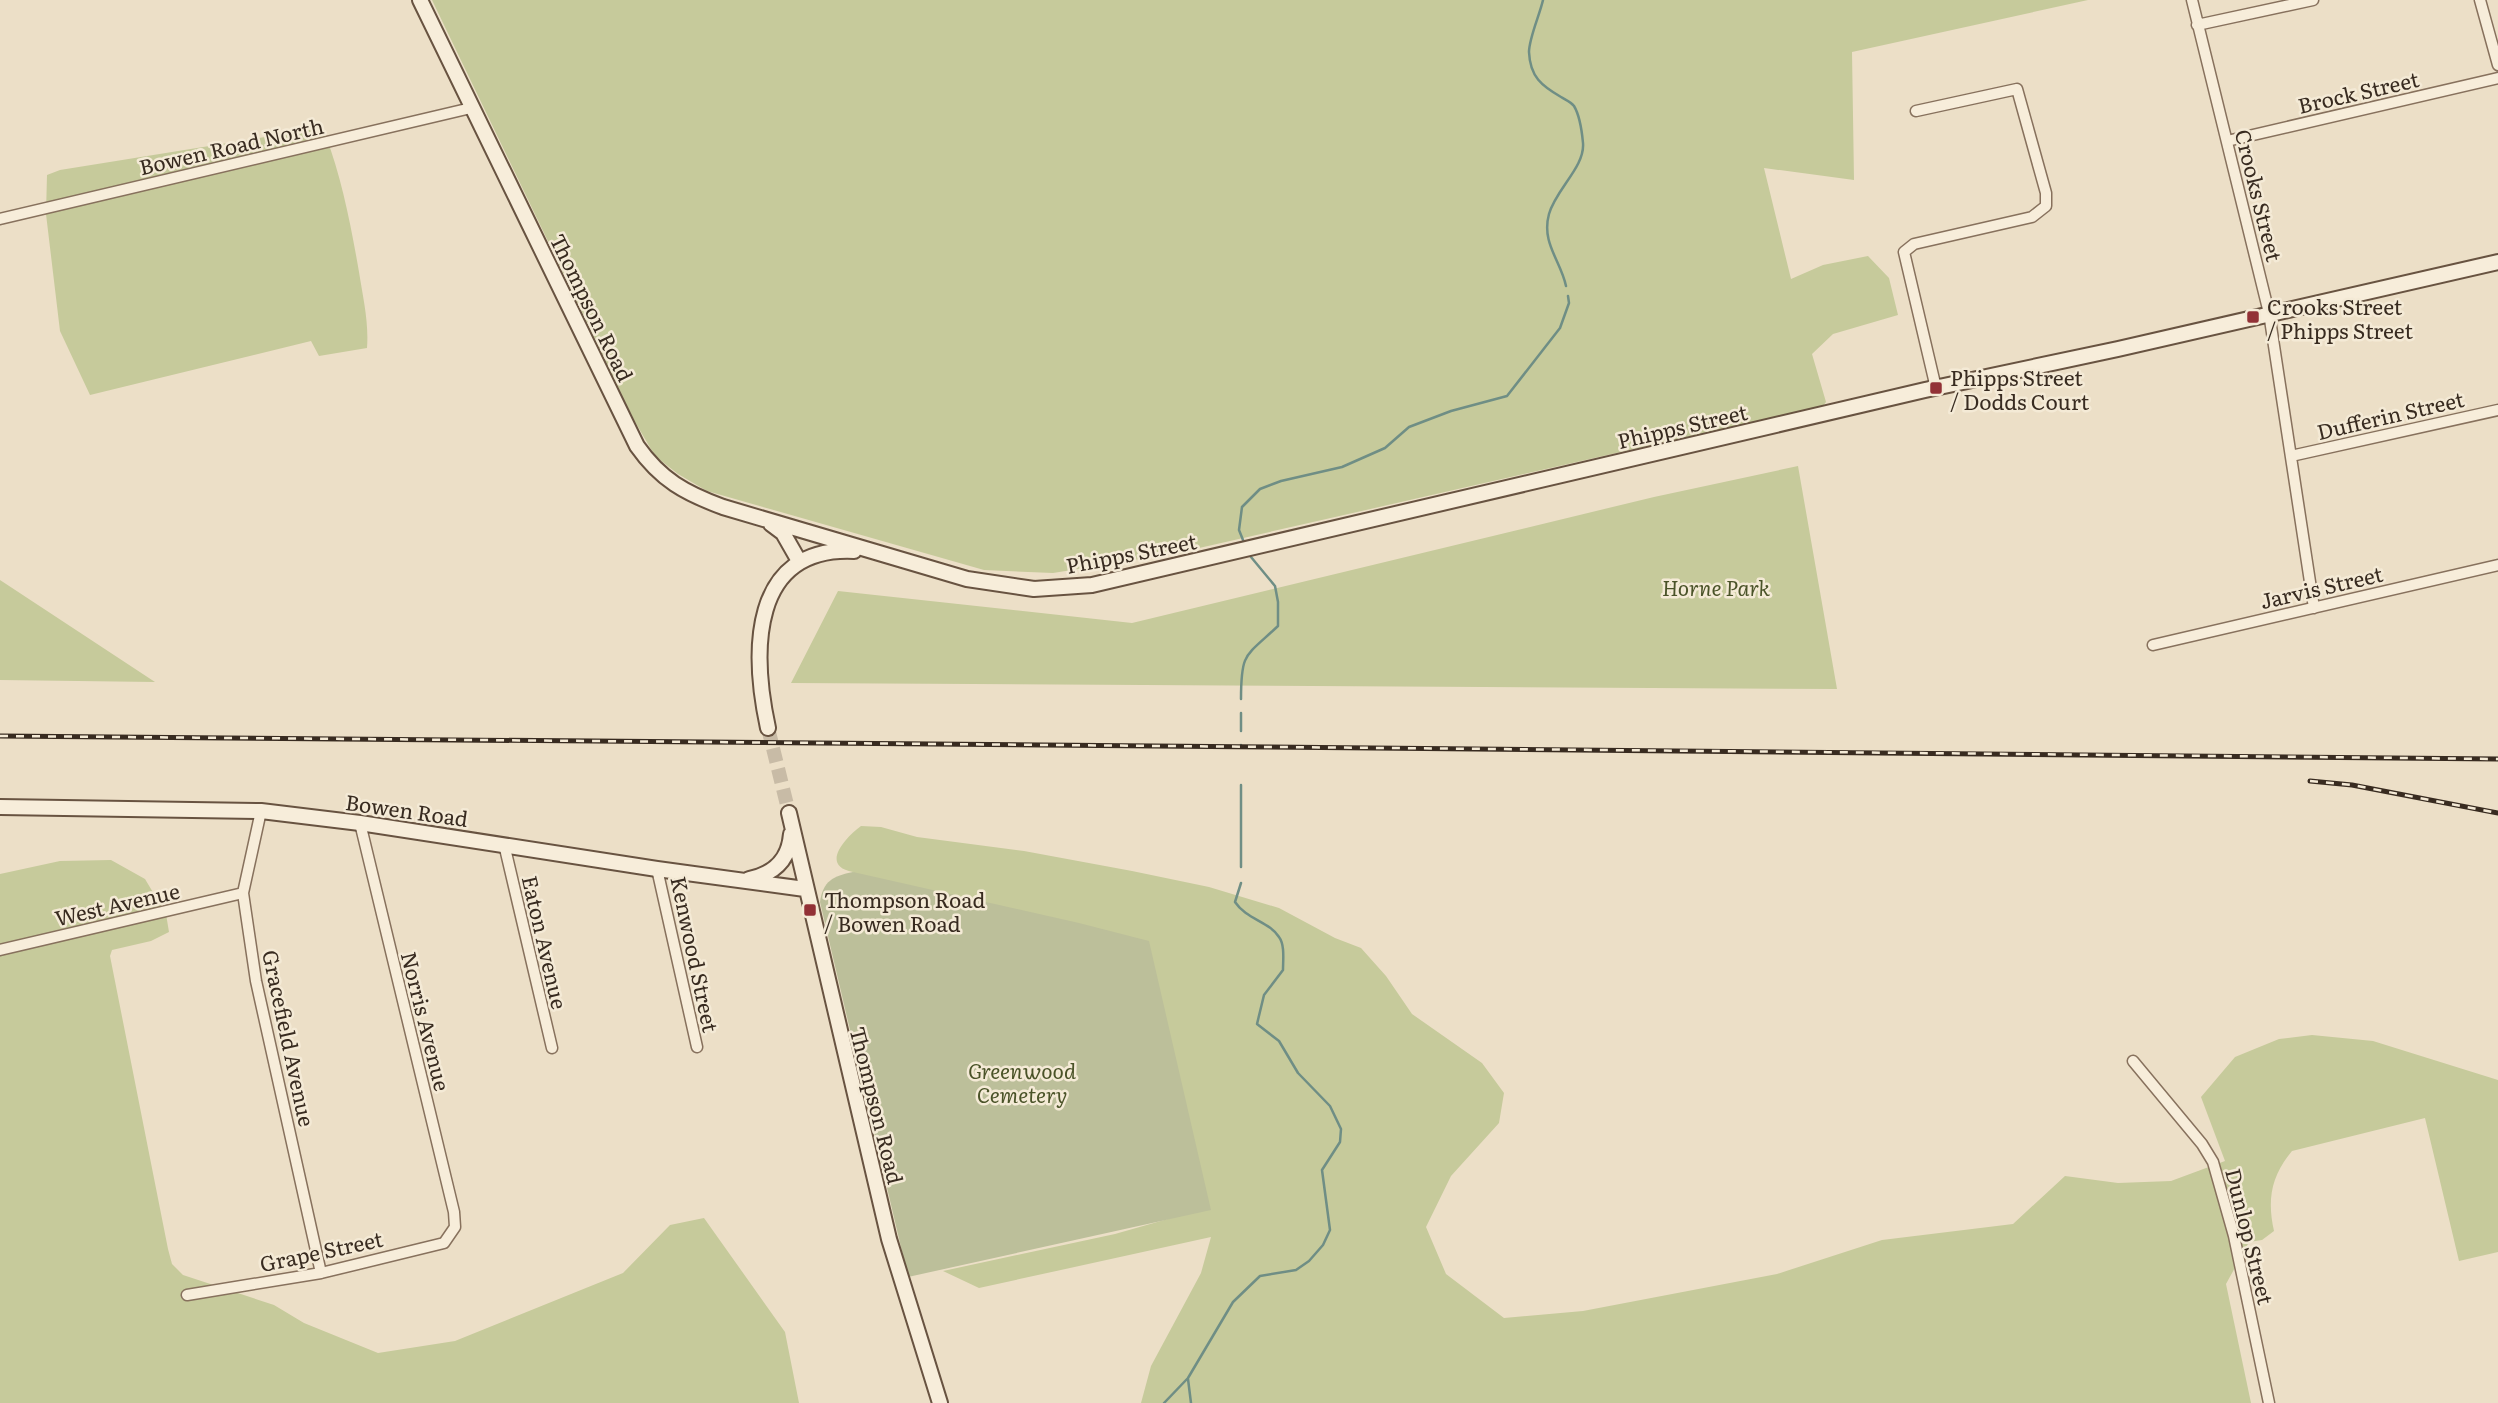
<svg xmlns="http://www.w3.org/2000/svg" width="2498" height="1403" font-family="Literata,serif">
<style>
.green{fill:#c6ca9b}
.cemetery{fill:#bcbf9a}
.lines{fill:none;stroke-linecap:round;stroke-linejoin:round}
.stream{stroke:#6f8e85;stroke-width:2.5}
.secondary-tunnel{stroke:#c8bba6;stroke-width:14;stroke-dasharray:14 7;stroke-linecap:butt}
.street-casing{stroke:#87715d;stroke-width:13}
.secondary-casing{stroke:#685341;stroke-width:18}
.street{stroke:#f7edda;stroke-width:10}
.secondary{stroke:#f7edda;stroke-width:14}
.rail-casing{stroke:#382b20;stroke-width:5}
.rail{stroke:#f4ead6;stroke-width:2.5;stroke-dasharray:8;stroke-linecap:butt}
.poi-dot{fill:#923136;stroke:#f4ead6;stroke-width:2.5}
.labels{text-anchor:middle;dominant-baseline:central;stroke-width:5;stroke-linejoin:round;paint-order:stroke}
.street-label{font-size:21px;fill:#382b20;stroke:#f4ead6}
.poi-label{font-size:21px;fill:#382b20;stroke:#f4ead6;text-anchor:start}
.park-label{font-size:21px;font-style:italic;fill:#4a5328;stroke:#f4ead6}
</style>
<rect width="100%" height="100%" fill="#ecdfc7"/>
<path class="green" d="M432,0H2088L1852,52L1854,180L1764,168L1791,279L1823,265L1868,256L1889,278L1898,315L1833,334L1812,354L1826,402L1823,406L1177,553L1053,573L984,570L707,491L678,474L655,456L634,420Z
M315,129L325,134C342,178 351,226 359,272C363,298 369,322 367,348L319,356L311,341L90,395L60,331L46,214L47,175L60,170Z
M1798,466L1837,689L791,683L838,591L1132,623L1654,497Z
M0,580L155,682L0,680Z
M861,826L881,827L917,837L1024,851L1132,871L1209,887L1279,908L1335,938L1361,948L1386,976L1412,1014L1482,1063L1504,1093L1499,1123L1451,1176L1426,1227L1446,1274L1504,1318L1583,1311L1777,1274L1882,1240L2013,1224L2065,1176L2118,1183L2171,1181L2225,1161L2201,1097L2235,1057L2279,1039L2312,1035L2373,1041L2498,1080V1252L2459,1261L2425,1118L2292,1151C2271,1176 2267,1200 2274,1231L2262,1240L2249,1242L2226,1284L2251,1403H1141L1151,1366L1201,1273L1211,1237L979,1288L943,1271L1115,1234L1210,1207L853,872C819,866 846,837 861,826Z
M111,860L145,879L166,914L169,932L151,941L112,950L110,956L168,1249L172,1264L183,1275L274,1305L304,1323L378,1353L455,1341L623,1273L670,1225L704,1218L785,1332L799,1403H0V874L60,861Z"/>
<path class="cemetery" d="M853,872L1079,923L1149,941L1211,1210L908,1277L820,902C823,881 833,876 853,872Z"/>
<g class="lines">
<path class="stream" d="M1543,0C1540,14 1529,38 1529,52C1530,77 1542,86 1561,97C1566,100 1571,102 1574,106C1580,116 1582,132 1583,143C1585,167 1556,189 1549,214C1541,243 1561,261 1566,286
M1243,540L1239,530L1242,507L1260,489L1281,481L1342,467L1385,448L1409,427L1451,411L1507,396L1560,328L1569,303L1568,296
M1241,699C1241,652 1245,657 1278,626V602L1275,586L1251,557
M1241,731V713
M1241,747V745
M1241,867V785
M1188,1379L1191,1403
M1164,1403L1188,1378L1233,1302L1260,1276L1296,1270L1309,1261L1323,1245L1330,1230L1322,1170L1340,1142L1341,1129L1330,1106L1298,1073L1279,1041L1257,1024L1264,995L1283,970C1283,960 1285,945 1279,937C1270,922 1246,919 1235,902L1241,883"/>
<path class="secondary-tunnel" d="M768,728L789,813"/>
<defs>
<path id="street" d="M2192,0L2269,313L2314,608
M2480,0L2498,65
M2197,25L2313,0
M1916,111L2017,89L2046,193V206L2032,217L1914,244L1904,252L1936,388
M2227,141L2498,78
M0,219L471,108
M2291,456L2498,410
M2153,645L2498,565
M261,811L243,893L256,981L321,1273
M504,844L552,1048
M657,869L697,1047
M0,950L243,893
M2133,1061L2202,1144L2213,1162L2234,1236L2269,1403
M187,1295L321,1273L444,1243L455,1227L454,1212L360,823"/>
<path id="secondary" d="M420,0L637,446C661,480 685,493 723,507L967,579L1034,589L1092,585L1925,390L2118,349L2498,262
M771,524L783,533L799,561
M768,728C752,654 749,546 854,551
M0,807L261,811L360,823L657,869L805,889
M789,813L889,1239L940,1403
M749,879C774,874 789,860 791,834"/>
</defs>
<use href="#street" class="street-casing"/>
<use href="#secondary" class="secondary-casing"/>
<use href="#street" class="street"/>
<use href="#secondary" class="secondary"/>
<defs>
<path id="rail" d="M0,736C833,743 1665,750 2498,759
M2310,781L2352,785L2498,813"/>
</defs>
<use href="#rail" class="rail-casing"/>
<use href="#rail" class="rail"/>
</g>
<g class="poi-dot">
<rect x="2246" y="310" width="14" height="14" rx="3.5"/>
<rect x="1929" y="381" width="14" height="14" rx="3.5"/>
<rect x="803" y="903" width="14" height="14" rx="3.5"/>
</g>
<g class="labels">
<g class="street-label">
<text transform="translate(2358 91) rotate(-13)">Brock Street</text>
<text transform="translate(231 145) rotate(-13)">Bowen Road North</text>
<text transform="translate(2260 195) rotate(76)">Crooks Street</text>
<text transform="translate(593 307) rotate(64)">Thompson Road</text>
<text transform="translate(2390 414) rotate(-13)">Dufferin Street</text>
<text transform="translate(1682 425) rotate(-13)">Phipps Street</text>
<text transform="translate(1131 552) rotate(-11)">Phipps Street</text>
<text transform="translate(2321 586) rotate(-13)">Jarvis Street</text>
<text transform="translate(407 809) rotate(8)">Bowen Road</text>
<text transform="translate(117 903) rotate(-13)">West Avenue</text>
<text transform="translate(546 942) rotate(77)">Eaton Avenue</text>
<text transform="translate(696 954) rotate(78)">Kenwood Street</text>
<text transform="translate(427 1021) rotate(76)">Norris Avenue</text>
<text transform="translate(290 1038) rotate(78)">Gracefield Avenue</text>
<text transform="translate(878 1105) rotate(76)">Thompson Road</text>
<text transform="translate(2251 1236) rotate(76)">Dunlop Street</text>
<text transform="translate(321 1250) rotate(-12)">Grape Street</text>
</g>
<g class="poi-label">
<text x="2267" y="305">Crooks Street<tspan x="2267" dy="24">/ Phipps Street</tspan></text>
<text x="1950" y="376">Phipps Street<tspan x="1950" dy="24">/ Dodds Court</tspan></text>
<text x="824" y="898">Thompson Road<tspan x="824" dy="24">/ Bowen Road</tspan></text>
</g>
<g class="park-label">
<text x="1716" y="586">Horne Park</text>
<text x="1022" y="1069">Greenwood<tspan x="1022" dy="24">Cemetery</tspan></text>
</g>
</g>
</svg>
